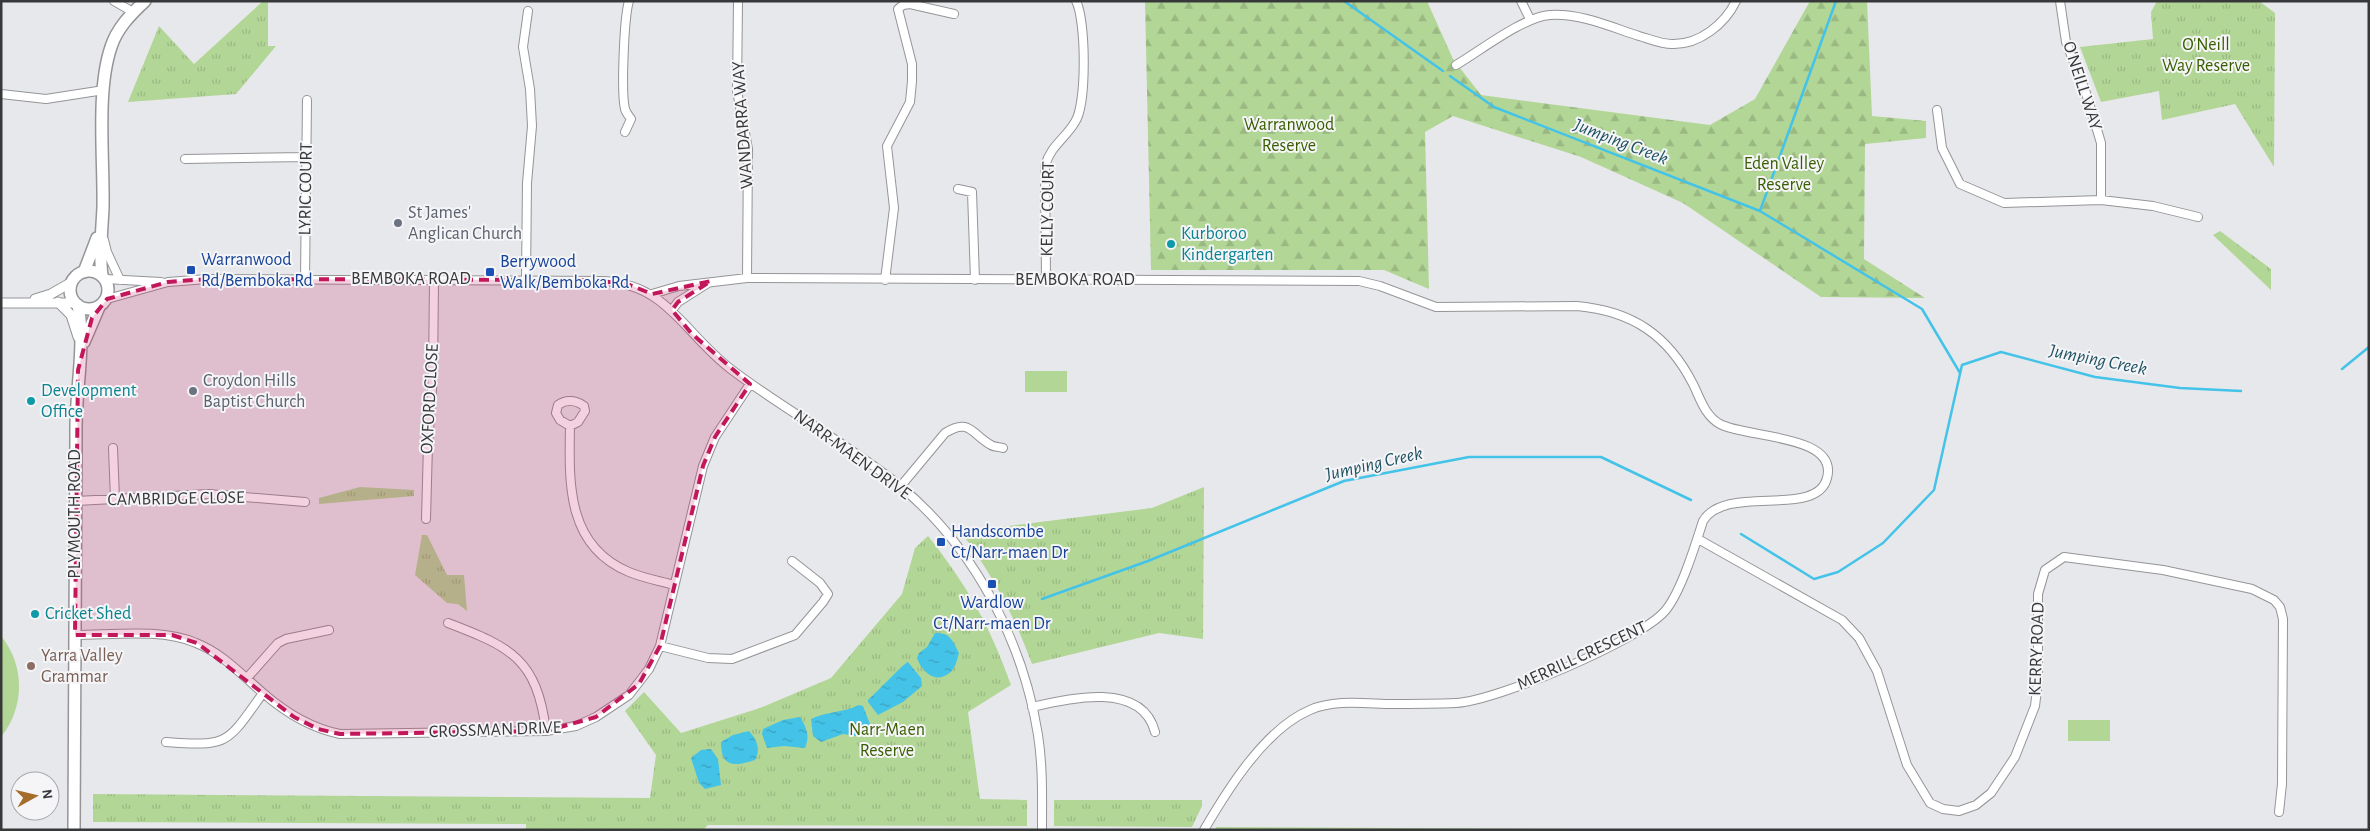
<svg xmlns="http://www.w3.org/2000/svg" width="2370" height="831" font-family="'Alegreya Sans',sans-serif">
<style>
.green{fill:#b2d696}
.forest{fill:url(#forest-firs)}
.park{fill:url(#park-tufts)}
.water{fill:url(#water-ripples)}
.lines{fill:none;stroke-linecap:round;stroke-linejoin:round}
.stream{stroke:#44c3e9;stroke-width:2.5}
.minor-casing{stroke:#959598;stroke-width:10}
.tertiary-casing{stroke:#959598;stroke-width:11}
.primary-casing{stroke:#959598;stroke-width:14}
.minor{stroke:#fff;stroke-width:8}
.tertiary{stroke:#fff;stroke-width:9}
.primary{stroke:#fff;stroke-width:11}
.marked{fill:#c2185b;fill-opacity:0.2;stroke:#c2185b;stroke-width:4;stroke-dasharray:10 6;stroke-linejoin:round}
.worship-dot{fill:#6b7280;stroke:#f5f5f8;stroke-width:2}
.culture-dot{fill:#0f9aa8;stroke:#f5f5f8;stroke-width:2}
.transit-dot{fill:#1a4fb4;stroke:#f5f5f8;stroke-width:2}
.education-dot{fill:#8d6e63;stroke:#f5f5f8;stroke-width:2}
.labels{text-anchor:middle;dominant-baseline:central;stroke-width:4;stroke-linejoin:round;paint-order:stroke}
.park-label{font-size:18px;fill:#385e00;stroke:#f5f5f8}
.street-label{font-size:18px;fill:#373839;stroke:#f5f5f8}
.worship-label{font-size:18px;fill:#5b616d;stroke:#f5f5f8;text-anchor:start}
.culture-label{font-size:18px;fill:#0d838f;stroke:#f5f5f8;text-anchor:start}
.transit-label{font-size:18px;fill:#164399;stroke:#f5f5f8;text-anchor:start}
.education-label{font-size:18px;fill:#785e54;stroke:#f5f5f8;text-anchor:start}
.water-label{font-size:19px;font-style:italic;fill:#1f5363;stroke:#f5f5f8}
</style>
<defs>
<pattern id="forest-firs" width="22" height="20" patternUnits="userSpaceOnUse" patternTransform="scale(1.25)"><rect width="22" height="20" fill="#b2d696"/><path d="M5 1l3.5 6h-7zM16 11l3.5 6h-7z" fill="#9ab882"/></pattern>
<pattern id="park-tufts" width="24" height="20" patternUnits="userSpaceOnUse" patternTransform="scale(1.25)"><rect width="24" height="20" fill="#b2d696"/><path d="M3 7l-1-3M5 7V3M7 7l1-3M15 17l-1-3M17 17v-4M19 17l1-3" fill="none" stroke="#9ab882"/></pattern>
<pattern id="water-ripples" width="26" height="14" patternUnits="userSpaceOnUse" patternTransform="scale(1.25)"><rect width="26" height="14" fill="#44c3e9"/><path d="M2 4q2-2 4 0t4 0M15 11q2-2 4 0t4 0" fill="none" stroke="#3a9fbe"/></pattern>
</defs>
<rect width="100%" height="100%" fill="#e7e8eb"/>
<path class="green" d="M1025,371H1067V392H1025Z
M1,636C25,665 25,707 1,737Z
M2068,720H2110V741H2068Z"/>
<path class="forest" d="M1145,1H1427L1453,59L1481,95L1710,125L1755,99L1810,1H1867L1872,116L1926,121V138L1865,144L1864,259L1925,298L1821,297L1683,203L1581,157L1453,116L1425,132L1429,289L1384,270H1151Z"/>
<path class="park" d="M263,1H268V46H276L236,94L128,102L159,26L194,64Z
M2157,1H2259L2275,13L2274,167L2235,104L2162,120L2159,91L2101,102L2080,47L2153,39L2151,12Z
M2220,231L2271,269V290L2213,235Z
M360,487L414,490V496L319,504V498Z
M1204,487L1203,639L1159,633L1032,664C1014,615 992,574 961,532L1152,508Z
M422,535H427L447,575H464L467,611L458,604L447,603L415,575Z
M928,536C967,585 990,626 1011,685L968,712L980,799L1027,800V826L708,825L703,830H526V824L93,822V794L650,798L656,755L625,711L644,692L681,733L760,708L831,678L902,594L915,548Z
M1054,800H1202V806L1192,827L1054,826Z
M1216,827L1580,829V830H1215Z"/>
<path class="water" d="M935,633C950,632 953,641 959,653C957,660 955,670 948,674C934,684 921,670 917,658L919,653L927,647Z
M908,662L921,678L922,686L903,702L878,715L868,702V700C875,694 904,663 908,662Z
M859,705L863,706L870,724L865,733L855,736L843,734L821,742L813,736L811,719C827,711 843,713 859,705Z
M800,717C807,728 810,736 805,748L784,746L767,748L762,734L763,729L783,720Z
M749,731C757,740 761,749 755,760C736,766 721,769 721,742L733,735Z
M711,749L718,759L721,785L705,789L699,783L691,758L701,750Z"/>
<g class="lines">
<path class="stream" d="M1344,1L1443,71
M1450,76L1494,107L1760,211L1922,309L1960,373
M1760,211L1836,1
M2342,369L2369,347
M1741,534L1814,579L1838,572L1883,543L1934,490L1962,365L2001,352L2095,377L2180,388L2241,391
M1042,599L1148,561L1344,481L1469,457H1601L1691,500"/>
<defs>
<path id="minor" d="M114,1L133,12
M738,1L737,91L748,149L747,278
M1521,1L1530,19
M2060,1L2066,42L2086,93L2101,143V200
M1456,65C1480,51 1523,17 1550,15C1580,13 1611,27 1639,36C1650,39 1661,44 1672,44C1699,45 1725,24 1736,1
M1,94L46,99L104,90
M1937,110L1942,148L1960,184L2004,203L2101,200L2153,206L2198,217
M625,132L631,119C629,116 626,113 625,109C621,93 624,17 629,1
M185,159L306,157
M958,189L972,192L975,280
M104,240L107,252L120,280
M105,279L161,282
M305,279L307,100
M1046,279L1045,166C1051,145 1065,139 1075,122C1087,104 1086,20 1076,1
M526,280L527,183L532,126L530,89L523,47L528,11
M885,280L894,208L887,146L910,102L912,81V64L898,9L903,5L910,4L954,14
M652,294L679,286L747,278L1359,281L1380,286L1436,307L1577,306C1632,311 1668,335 1693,384C1700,398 1705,416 1720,424C1745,438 1839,434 1827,478C1817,519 1726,483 1703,521C1695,546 1681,592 1665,611C1639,641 1496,701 1456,703C1432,704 1408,704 1385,704C1360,703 1333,700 1310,710C1265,729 1228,789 1204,830
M107,299L168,282L207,279L603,281C668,284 685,335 732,370C786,411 847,443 900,486C974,547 1023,641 1038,735C1043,767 1042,798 1042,830
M672,310L678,302L708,283
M570,426L578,422L585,411L584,406C576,400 566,399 558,405L556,413L560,420L570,426C569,482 566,546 629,572C643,578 660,581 674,585
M113,448L115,499
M900,487L945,433C970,417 972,435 991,445C994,447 1000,447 1003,448
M76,501L209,494L305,502
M426,519L428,445L433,375L434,280
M1698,539L1842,620L1859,638L1877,671L1907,765L1930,803L1943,809L1959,811L1976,805L1991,793L2015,757L2035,706L2038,681V594L2045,570L2064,557L2163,570L2252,589L2274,600L2280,607L2283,619L2282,784L2279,812
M448,623C511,647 537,659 546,731
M75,635C112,635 162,628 196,643C222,653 242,675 263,693C286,713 310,728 340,734L546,731L576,726L596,717L629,695L649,669L660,646L703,466L715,437L750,384
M660,646L708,658L732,659L795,635L823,602L828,594L820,583L792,561
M247,678L278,643L286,639L329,630
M1032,707C1069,698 1142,681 1155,732
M166,742C230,747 227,743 263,693"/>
<path id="tertiary" d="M35,299L51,294L72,282
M58,302L71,315L78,337
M1,303H75"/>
<path id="primary" d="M70 290a19 19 0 1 1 38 0a19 19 0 1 1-38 0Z
M84,272L97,238
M102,276C99,253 102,231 103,207C104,160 96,91 111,47C117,28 131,14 145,1
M84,342L99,307
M74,830C75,698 76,566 76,434C75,391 86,348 78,305"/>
</defs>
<use href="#minor" class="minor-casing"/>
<use href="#tertiary" class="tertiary-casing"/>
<use href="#primary" class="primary-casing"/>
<use href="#minor" class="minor"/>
<use href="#tertiary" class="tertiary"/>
<use href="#primary" class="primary"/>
</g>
<path class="marked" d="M207,279L582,280L625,283L652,294L711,281L678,302L672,310L692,334L750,384L715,437L703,466L660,646L639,684L596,717L546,731L340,734L318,729L294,717L197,643L172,635H75L78,370L92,318L107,299L168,282Z"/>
<g class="worship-dot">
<circle cx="398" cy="223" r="5"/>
<circle cx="193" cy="391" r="5"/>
</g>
<g class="culture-dot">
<circle cx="1171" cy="244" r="5"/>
<circle cx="31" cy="401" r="5"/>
<circle cx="35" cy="614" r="5"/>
</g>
<g class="transit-dot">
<rect x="186" y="265" width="10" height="10" rx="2.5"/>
<rect x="485" y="267" width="10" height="10" rx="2.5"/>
<rect x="936" y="537" width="10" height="10" rx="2.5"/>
<rect x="987" y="579" width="10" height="10" rx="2.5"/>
</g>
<circle class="education-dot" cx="31" cy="666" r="5"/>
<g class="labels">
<g class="park-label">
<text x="2206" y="45">O'Neill<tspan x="2206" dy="21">Way Reserve</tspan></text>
<text x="1289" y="125">Warranwood<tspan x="1289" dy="21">Reserve</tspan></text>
<text x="1784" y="164">Eden Valley<tspan x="1784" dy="21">Reserve</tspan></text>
<text x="887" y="730">Narr-Maen<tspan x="887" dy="21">Reserve</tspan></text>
</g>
<g class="street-label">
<text transform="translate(2082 86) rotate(72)">O'NEILL WAY</text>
<text transform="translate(743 125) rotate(-94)">WANDARRA WAY</text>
<text transform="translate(306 189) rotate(-89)">LYRIC COURT</text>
<text transform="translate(1048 209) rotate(-89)">KELLY COURT</text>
<text x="411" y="279">BEMBOKA ROAD</text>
<text x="1075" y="280">BEMBOKA ROAD</text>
<text transform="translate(430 399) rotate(-87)">OXFORD CLOSE</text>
<text transform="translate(852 455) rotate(36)">NARR-MAEN DRIVE</text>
<text transform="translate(176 499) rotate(-1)">CAMBRIDGE CLOSE</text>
<text transform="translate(75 514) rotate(-90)">PLYMOUTH ROAD</text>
<text transform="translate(2037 649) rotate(-88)">KERRY ROAD</text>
<text transform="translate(1582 656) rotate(-25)">MERRILL CRESCENT</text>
<text transform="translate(495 730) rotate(-2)">CROSSMAN DRIVE</text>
</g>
<g class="worship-label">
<text x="408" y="213">St James'<tspan x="408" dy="21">Anglican Church</tspan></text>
<text x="203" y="381">Croydon Hills<tspan x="203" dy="21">Baptist Church</tspan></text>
</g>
<g class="culture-label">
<text x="1181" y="234">Kurboroo<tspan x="1181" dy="21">Kindergarten</tspan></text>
<text x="41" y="391">Development<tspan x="41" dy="21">Office</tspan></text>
<text x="45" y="614">Cricket Shed</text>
</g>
<g class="transit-label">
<text x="201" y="260">Warranwood<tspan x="201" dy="21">Rd/Bemboka Rd</tspan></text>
<text x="500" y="262">Berrywood<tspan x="500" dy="21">Walk/Bemboka Rd</tspan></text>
<text x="951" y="532">Handscombe<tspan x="951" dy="21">Ct/Narr-maen Dr</tspan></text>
<text x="992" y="603" text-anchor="middle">Wardlow<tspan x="992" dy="21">Ct/Narr-maen Dr</tspan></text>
</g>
<g class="education-label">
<text x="41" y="656">Yarra Valley<tspan x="41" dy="21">Grammar</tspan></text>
</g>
<g class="water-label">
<text transform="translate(1621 142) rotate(21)">Jumping Creek</text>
<text transform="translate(2098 360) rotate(11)">Jumping Creek</text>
<text transform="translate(1374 464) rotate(-13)">Jumping Creek</text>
</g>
</g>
<rect width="2370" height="831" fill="none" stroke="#373839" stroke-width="5"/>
<g transform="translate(35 796) rotate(82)"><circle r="24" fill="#f5f5f8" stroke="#a9a9ac"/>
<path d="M0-4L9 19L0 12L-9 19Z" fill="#a56d2a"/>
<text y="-8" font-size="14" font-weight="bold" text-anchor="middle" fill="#373839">N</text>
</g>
</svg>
